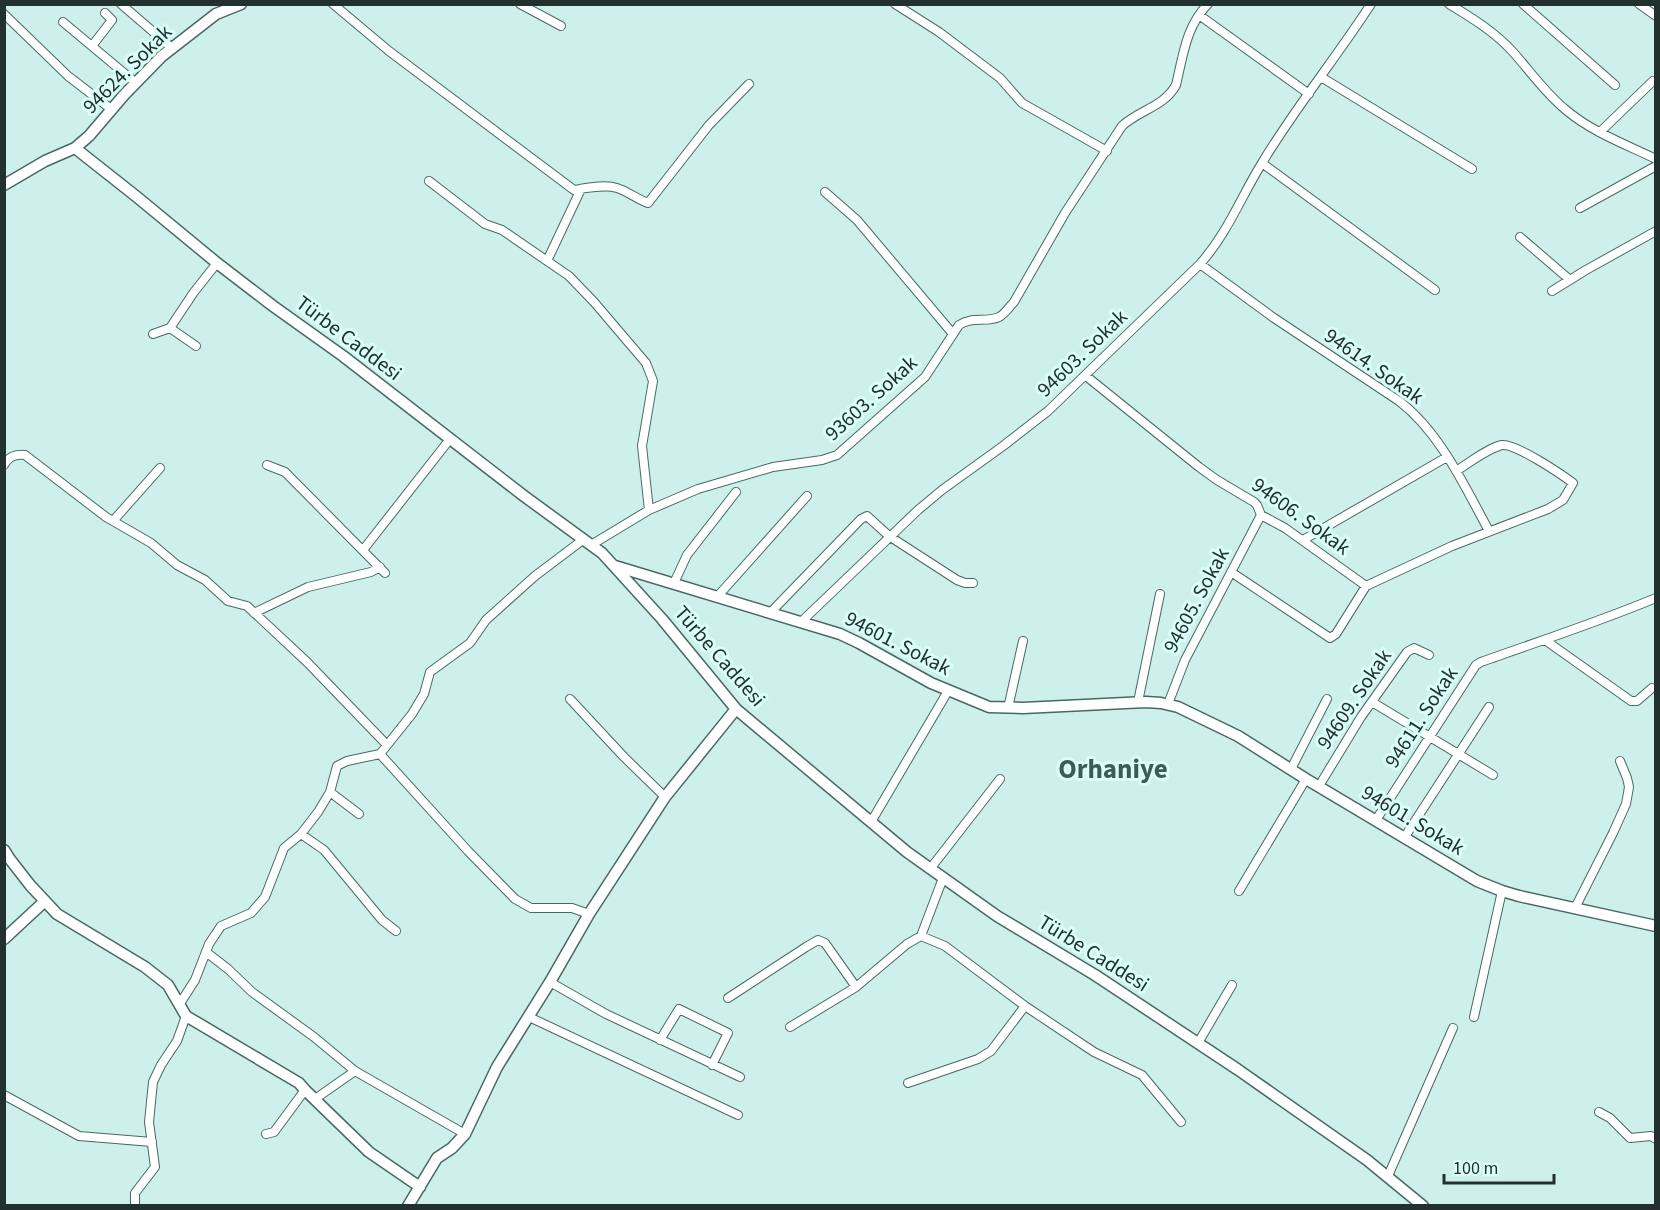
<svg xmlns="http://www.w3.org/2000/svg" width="1660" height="1210" font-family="'Source Sans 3',sans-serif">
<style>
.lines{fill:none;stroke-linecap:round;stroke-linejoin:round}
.minor-casing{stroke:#496864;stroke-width:10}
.tertiary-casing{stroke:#496864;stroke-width:13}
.minor{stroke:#fff;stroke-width:8}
.tertiary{stroke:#fff;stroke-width:10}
.labels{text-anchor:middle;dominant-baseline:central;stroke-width:6;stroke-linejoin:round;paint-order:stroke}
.street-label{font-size:21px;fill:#22302e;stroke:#dafef8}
.district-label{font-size:27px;font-weight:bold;fill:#3c5c57;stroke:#dafef8}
</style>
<rect width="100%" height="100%" fill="#cdf0eb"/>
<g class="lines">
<defs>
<path id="minor" d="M121,4L172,48
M333,4L389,51L574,190C586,188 605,184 617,188C627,191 637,199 648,203L709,125L749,84
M520,4L561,26
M895,4L939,32L1000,78L1022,103L1107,151
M1449,4C1472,18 1495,32 1513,52C1530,71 1545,93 1566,110C1592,132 1625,144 1656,159
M1523,4L1615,85
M1639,4L1656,16
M4,14L68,76L111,109
M1199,15L1309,94
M63,22L136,83
M92,46L112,20L105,13
M1321,77L1472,169
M1600,132L1653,81
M1262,163L1435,290
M429,181L485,224L502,230L569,276L594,302L646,363L653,381L642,446L649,510
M825,192L857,220L953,334
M1580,208L1656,166
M1520,237L1570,280
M547,261L581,189
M1200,264L1274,318L1399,401C1440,432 1465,487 1489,531
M1552,291L1586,270L1656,231
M170,328L196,346
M153,334L170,328L194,292L217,263
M1086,376L1199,467L1217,480L1254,502L1257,505L1261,515L1285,528L1366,586L1452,546L1548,509L1563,500L1573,483C1561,474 1515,443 1502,445C1488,448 1469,463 1456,471
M4,465C9,456 16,454 25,455L106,517L151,543L177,565L205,580L228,601L247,606L307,662L387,745
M267,465L285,472L385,573
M113,521L160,468
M1303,540L1447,457
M591,545L649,510L698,489L773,467L822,460L837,455L925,377L959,325C972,316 986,323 999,317C1005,314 1009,307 1014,302L1065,213L1122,126C1139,110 1164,107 1176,85C1183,56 1186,26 1208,4
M363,550L450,439
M1231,572L1330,638L1336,634L1366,586
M674,583L687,555L736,492
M717,597L807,496
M254,613L308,587L371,572L380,567
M770,613L861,519L867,516L889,536L957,580L965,583H973
M801,622L918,510L942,490L1003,446L1048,411L1200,264C1227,234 1241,197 1262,163C1295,108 1336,58 1371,4
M1545,640L1631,701H1637L1652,688
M570,699L624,757L665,797
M1138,702L1160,594
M1372,702L1493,775
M1168,704L1185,660L1261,515
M1008,708L1023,641
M380,754L468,851L515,899L531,908H572L589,914
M1291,769L1327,699
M1319,786L1361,717L1407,652L1414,648L1429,655
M330,792L359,814
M1376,820L1476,665L1481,662C1540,641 1598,622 1656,598
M871,822L948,691
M301,834L324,850L382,920L396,931
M1404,838L1489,707
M930,869L1000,779
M1239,891L1306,779
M1575,908L1613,833L1626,804L1629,787L1627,778L1620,761
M921,936L945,946L1025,1006L1094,1052L1142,1075L1181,1122
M206,952L228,969L252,992L314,1037L355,1071L465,1134
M550,982L606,1014L740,1077
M728,998L806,947L818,940L825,943L856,987
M179,1005L195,980L209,944L221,926L251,913L265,897L284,848L301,834L318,812L330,792L337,766L347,761L380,754L412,714L424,694L430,672L470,643L486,620L535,576L584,539
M529,1017L738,1115
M1474,1017L1502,891
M790,1027L856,987L907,944L921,936L943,878
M660,1040L679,1009L728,1033L712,1065
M1198,1043L1232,985
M908,1083L978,1059L991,1051L1025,1006
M4,1095L79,1136L152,1142
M315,1099L355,1071
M1599,1112L1610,1118L1630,1138L1651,1136L1656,1139
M266,1134L274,1132L305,1090
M1388,1176L1453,1028
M135,1206V1193L155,1167L149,1122L153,1082L161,1065L177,1041L186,1016"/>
<path id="tertiary" d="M75,148L89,136L124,95L162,56L216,14L241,4
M4,185L45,161L75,148L137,197L217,263L273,306L343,356L524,496L602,553L662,619L736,709L907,852L997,916L1095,975L1237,1069L1367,1160L1423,1206
M615,566L840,634L859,643L931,683L989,707L1023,708L1146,702L1161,703L1178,707L1238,736L1306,779L1477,881L1502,891L1519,896L1656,926
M4,850L9,858L30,885L57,914L145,967L168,985L186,1016L299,1083L305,1090L369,1152L420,1187
M4,939L45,901
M408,1206L437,1158L452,1148L465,1134L497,1067L550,982L589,914L665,797L736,709"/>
</defs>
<use href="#minor" class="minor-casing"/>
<use href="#tertiary" class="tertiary-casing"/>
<use href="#minor" class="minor"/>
<use href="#tertiary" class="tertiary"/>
</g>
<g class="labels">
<g class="street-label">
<text transform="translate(127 69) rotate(-45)">94624. Sokak</text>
<text transform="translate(349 338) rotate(37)">Türbe Caddesi</text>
<text transform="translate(1082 353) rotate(-44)">94603. Sokak</text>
<text transform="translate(1374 366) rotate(35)">94614. Sokak</text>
<text transform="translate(871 398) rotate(-42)">93603. Sokak</text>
<text transform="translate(1301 516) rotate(36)">94606. Sokak</text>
<text transform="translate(1196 600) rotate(-62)">94605. Sokak</text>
<text transform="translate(898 643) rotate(27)">94601. Sokak</text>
<text transform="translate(720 656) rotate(49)">Türbe Caddesi</text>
<text transform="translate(1354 699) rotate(-56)">94609. Sokak</text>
<text transform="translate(1421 717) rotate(-57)">94611. Sokak</text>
<text transform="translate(1413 820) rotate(31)">94601. Sokak</text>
<text transform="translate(1094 953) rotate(32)">Türbe Caddesi</text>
</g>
<g class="district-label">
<text x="1113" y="769">Orhaniye</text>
</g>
</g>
<rect width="1660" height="1210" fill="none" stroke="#22302e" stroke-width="12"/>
<path d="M1444 1174v9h110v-9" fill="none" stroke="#22302e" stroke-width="3"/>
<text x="1453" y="1174" font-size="18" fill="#22302e" stroke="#dafef8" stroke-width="4.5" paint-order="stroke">100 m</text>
</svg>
